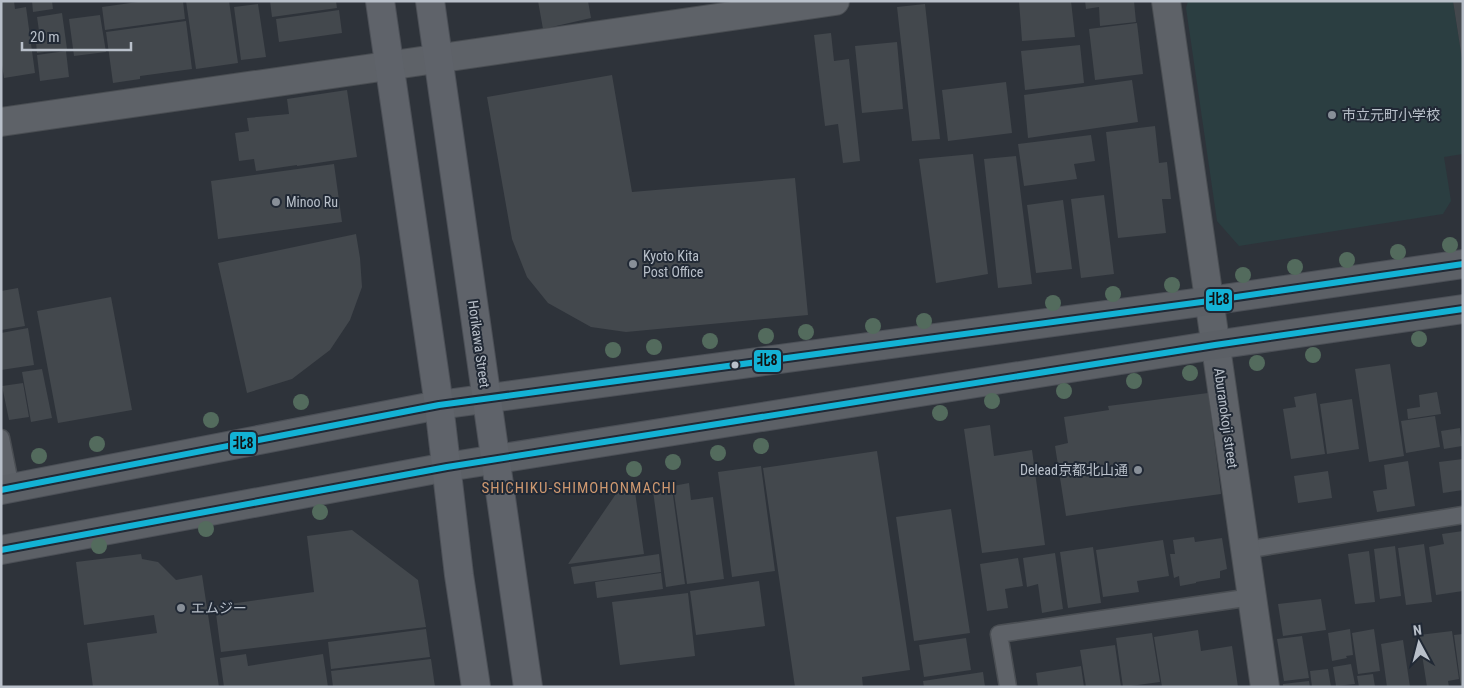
<svg xmlns="http://www.w3.org/2000/svg" width="1464" height="688" font-family="'Roboto Condensed','Noto Sans JP',sans-serif">
<style>
.green{fill:#2b3e41}
.building{fill:#43484d}
.lines{fill:none;stroke-linecap:round;stroke-linejoin:round}
.lane-casing{stroke:#4a4e53;stroke-width:19}
.street-casing{stroke:#4a4e53;stroke-width:30}
.secondary-casing{stroke:#4c5057;stroke-width:30}
.primary-casing{stroke:#4c5057;stroke-width:30}
.lane{stroke:#5e6268;stroke-width:16}
.street{stroke:#5e6268;stroke-width:28}
.secondary{stroke:#5c6066;stroke-width:28}
.primary{stroke:#5f636a;stroke-width:28}
.bus-1-casing{stroke:#212935;stroke-width:10}
.bus-1{stroke:#13b2d5;stroke-width:6}
.tree{fill:#536b5d}
.poi-dot{fill:#888f98;stroke:#212935;stroke-width:2}
.bus-dot{fill:#b9c0ca;stroke:#212935;stroke-width:2}
.labels{text-anchor:middle;dominant-baseline:central;stroke-width:4;stroke-linejoin:round;paint-order:stroke}
.poi-label{font-size:14px;fill:#b9c0ca;stroke:#212935;text-anchor:start}
.street-label{font-size:14px;fill:#b9c0ca;stroke:#212935}
.neighbourhood-label{font-size:15px;letter-spacing:1px;fill:#ce9870;stroke:#212935}
.line-badge{stroke:#212935;stroke-width:2}
.pale-badge-label{font-size:14px;text-anchor:middle;font-weight:bold;fill:#111}
</style>
<rect width="100%" height="100%" fill="#2e333a"/>
<path class="green" d="M1188,1H1453L1463,65V154L1444,157L1451,201L1443,214L1239,246L1217,221L1186,8Z"/>
<path class="building" d="M1,1H14L15,9L26,7L35,73L4,78L1,59Z
M32,1H52L53,9L33,12Z
M145,1H183L185,19L105,30L102,7Z
M186,1H229L238,63L196,69Z
M270,1H336L337,8L272,17Z
M538,1H588L591,18L543,29Z
M1019,1H1071L1075,37L1022,41Z
M1085,1H1134L1136,22L1100,26L1099,7L1086,9Z
M1453,1H1463V59H1462Z
M258,4L266,57L241,60L234,7Z
M925,4L940,139L912,141L897,7Z
M339,10L342,33L279,42L276,19Z
M62,13L67,49L37,53L35,31H39L37,17Z
M100,15L106,52L74,56L69,19Z
M186,21L192,69L140,76V79L113,83L106,32Z
M1137,23L1143,74L1095,80L1089,29Z
M831,33L834,61L849,59L860,161L843,163L838,124L825,126L814,35Z
M897,42L903,109L862,113L855,46Z
M1080,45L1084,83L1025,90L1021,51Z
M66,51L69,77L40,81L37,55Z
M612,75L632,192L795,178L808,315L626,332L591,327L548,303L527,277L512,239L487,97Z
M1132,80L1138,122L1028,138L1024,95Z
M1006,82L1012,133L948,141L942,90Z
M347,90L357,157L297,166V165L256,171L254,159L239,161L235,133L249,131L247,118L289,114L287,99Z
M1155,126L1159,163L1167,162L1171,199H1162L1166,233L1118,238L1106,132Z
M1091,135L1095,161L1074,164L1077,179L1024,186L1018,144Z
M973,154L988,274L936,283L919,159Z
M1016,156L1032,284L998,288L984,159Z
M334,164L342,222L218,239L211,181Z
M1104,195L1114,274L1081,278L1071,199Z
M1063,200L1072,269L1036,273L1027,205Z
M356,234L360,258L362,287L350,320L330,350L292,379L247,393L218,263Z
M18,288L25,326L1,330V291Z
M111,297L132,410L58,423L37,311Z
M28,328L34,365L1,370V333Z
M1390,364L1404,456L1369,462L1355,369Z
M42,369L52,418L31,422L22,372Z
M23,383L29,417L9,420L2,386Z
M1437,392L1441,414L1408,419L1407,409L1420,407L1419,395Z
M1208,393L1221,494L1132,506L1066,516L1055,446L1068,443L1064,417L1109,410L1108,406Z
M1316,393L1325,454L1291,459L1283,409L1296,407L1294,397Z
M1352,399L1359,449L1327,454L1320,404Z
M1435,416L1440,447L1406,453L1401,421Z
M990,425L994,456L1032,450L1045,545L982,553L964,429Z
M1460,428L1462,446L1444,449L1441,431Z
M877,451L910,670L862,677L863,687H795L763,468Z
M1463,459V490L1443,493L1439,462Z
M1408,461L1415,506L1377,512L1373,491L1387,489L1384,465Z
M761,466L775,571L732,577L718,472Z
M1328,471L1332,498L1298,503L1294,476Z
M689,483L691,500L713,497L724,579L687,584L673,486Z
M634,485L644,554L568,564L620,488Z
M672,488L685,584L666,587L653,491Z
M951,509L970,633L914,641L896,517Z
M352,530L418,580L426,627L221,652L215,606L314,592L307,536Z
M1463,531V591L1436,595L1429,547L1444,544L1442,534Z
M1194,537L1195,542L1222,538L1227,569L1220,571V578L1196,582V583L1180,586L1179,576L1174,578L1170,554H1175L1173,540Z
M1163,540L1169,576L1137,581L1139,592L1103,597L1096,550Z
M1424,544L1432,602L1406,605L1398,548Z
M1395,546L1401,596L1380,599L1374,549Z
M1093,547L1101,603L1068,608L1060,552Z
M1369,551L1375,602L1355,604L1348,554Z
M1055,553L1063,609L1042,613L1038,584L1027,587L1023,558Z
M141,554L142,559L158,562L176,580L202,575L219,687H93L87,643L157,633L154,615L84,625L76,562Z
M659,554L661,572L574,584L571,567Z
M1018,558L1023,586L1005,589L1008,608L987,611L980,564Z
M661,573L663,589L597,598L595,582Z
M759,581L765,626L696,635L690,591Z
M688,593L695,656L620,665L612,602Z
M1321,599L1326,630L1283,636L1278,604Z
M426,629L430,657L331,669L328,642Z
M1350,629L1353,655L1346,656L1347,658L1332,661L1328,633Z
M1374,629L1380,671L1358,674L1352,633Z
M1198,630L1201,651L1232,646L1238,687H1162L1154,637Z
M1452,631L1459,679L1448,681L1449,687H1427L1419,635Z
M1152,633L1160,682L1123,687L1116,638Z
M1463,634V687H1461L1454,635Z
M1302,636L1309,678L1284,681L1277,639Z
M966,638L971,670L924,677L919,645Z
M1403,640L1410,687H1387L1381,644Z
M1115,645L1121,687H1086L1080,650Z
M246,654L248,666L323,654L328,687H224L220,658Z
M431,659L435,687H333L331,671Z
M1351,664L1355,684L1336,686L1333,667Z
M1081,666L1084,687H1038L1036,673Z
M1328,669L1331,687H1312L1310,671Z
M983,672L985,687H924L923,681Z
M1373,674L1375,687H1359L1357,676Z
M1309,681L1310,687H1283V684Z"/>
<g class="lines">
<defs>
<path id="lane" d="M1,438L11,488
M1245,550L1463,515
M1008,687L999,634L1252,597"/>
<path id="street" d="M1166,1L1265,687
M1,122L835,1"/>
<path id="secondary" d="M1,490L439,405L1209,301L1463,264
M1,550L447,467L1215,345L1463,309"/>
<path id="primary" d="M380,1L439,405L459,575L476,687
M430,1L528,687"/>
</defs>
<use href="#lane" class="lane-casing"/>
<use href="#street" class="street-casing"/>
<use href="#secondary" class="secondary-casing"/>
<use href="#primary" class="primary-casing"/>
<use href="#lane" class="lane"/>
<use href="#street" class="street"/>
<use href="#secondary" class="secondary"/>
<use href="#primary" class="primary"/>
<defs>
<path id="bus-1" d="M1,490L439,405L1209,301L1463,264
M1,550L447,467L1215,345L1463,309"/>
</defs>
<use href="#bus-1" class="bus-1-casing"/>
<use href="#bus-1" class="bus-1"/>
</g>
<g class="tree">
<circle cx="1450" cy="245" r="8"/>
<circle cx="1398" cy="252" r="8"/>
<circle cx="1347" cy="260" r="8"/>
<circle cx="1295" cy="267" r="8"/>
<circle cx="1243" cy="275" r="8"/>
<circle cx="1172" cy="285" r="8"/>
<circle cx="1113" cy="294" r="8"/>
<circle cx="1053" cy="303" r="8"/>
<circle cx="924" cy="321" r="8"/>
<circle cx="873" cy="326" r="8"/>
<circle cx="806" cy="332" r="8"/>
<circle cx="766" cy="336" r="8"/>
<circle cx="1419" cy="339" r="8"/>
<circle cx="710" cy="341" r="8"/>
<circle cx="654" cy="347" r="8"/>
<circle cx="613" cy="350" r="8"/>
<circle cx="1313" cy="355" r="8"/>
<circle cx="1257" cy="363" r="8"/>
<circle cx="1190" cy="373" r="8"/>
<circle cx="1134" cy="381" r="8"/>
<circle cx="1064" cy="391" r="8"/>
<circle cx="992" cy="401" r="8"/>
<circle cx="301" cy="402" r="8"/>
<circle cx="940" cy="413" r="8"/>
<circle cx="211" cy="420" r="8"/>
<circle cx="97" cy="444" r="8"/>
<circle cx="761" cy="446" r="8"/>
<circle cx="718" cy="453" r="8"/>
<circle cx="39" cy="456" r="8"/>
<circle cx="673" cy="462" r="8"/>
<circle cx="634" cy="469" r="8"/>
<circle cx="320" cy="512" r="8"/>
<circle cx="206" cy="529" r="8"/>
<circle cx="99" cy="546" r="8"/>
</g>
<g class="poi-dot">
<circle cx="1332" cy="115" r="5"/>
<circle cx="276" cy="202" r="5"/>
<circle cx="633" cy="264" r="5"/>
<circle cx="1138" cy="470" r="5"/>
<circle cx="181" cy="608" r="5"/>
</g>
<circle class="bus-dot" cx="735" cy="365" r="4.5"/>
<g class="labels">
<g class="poi-label">
<text x="1342" y="115">市立元町小学校</text>
<text x="286" y="202">Minoo Ru</text>
<text x="643" y="256">Kyoto Kita<tspan x="643" dy="16">Post Office</tspan></text>
<text x="1128" y="470" text-anchor="end">Delead京都北山通</text>
<text x="191" y="608">エムジー</text>
</g>
<g class="street-label">
<text transform="translate(479 344) rotate(82)">Horikawa Street</text>
<text transform="translate(1226 418) rotate(82)">Aburanokoji street</text>
</g>
<g class="neighbourhood-label">
<text x="579" y="488">SHICHIKU-SHIMOHONMACHI</text>
</g>
</g>
<g class="line-badge">
<rect x="1205" y="288" width="28" height="24" rx="5" fill="#13b2d5"/>
<rect x="753" y="349" width="29" height="24" rx="5" fill="#13b2d5"/>
<rect x="229" y="431" width="28" height="24" rx="5" fill="#13b2d5"/>
</g>
<g class="pale-badge-label">
<text x="1219" y="304">北8</text>
<text x="767" y="365">北8</text>
<text x="243" y="448">北8</text>
</g>
<rect width="1464" height="688" fill="none" stroke="#b9c0ca" stroke-width="5"/>
<g transform="translate(1419 643) rotate(353)" stroke="#212935" stroke-width="4" paint-order="stroke">
<path d="M0-4L9 19L0 12L-9 19Z" fill="#b9c0ca"/>
<text y="-8" font-size="14" font-weight="bold" text-anchor="middle" fill="#b9c0ca">N</text>
</g>
<path d="M22 42v8h109v-8" fill="none" stroke="#b9c0ca" stroke-width="2.5"/>
<text x="30" y="42" font-size="15" fill="#b9c0ca" stroke="#212935" stroke-width="4" paint-order="stroke">20 m</text>
</svg>
